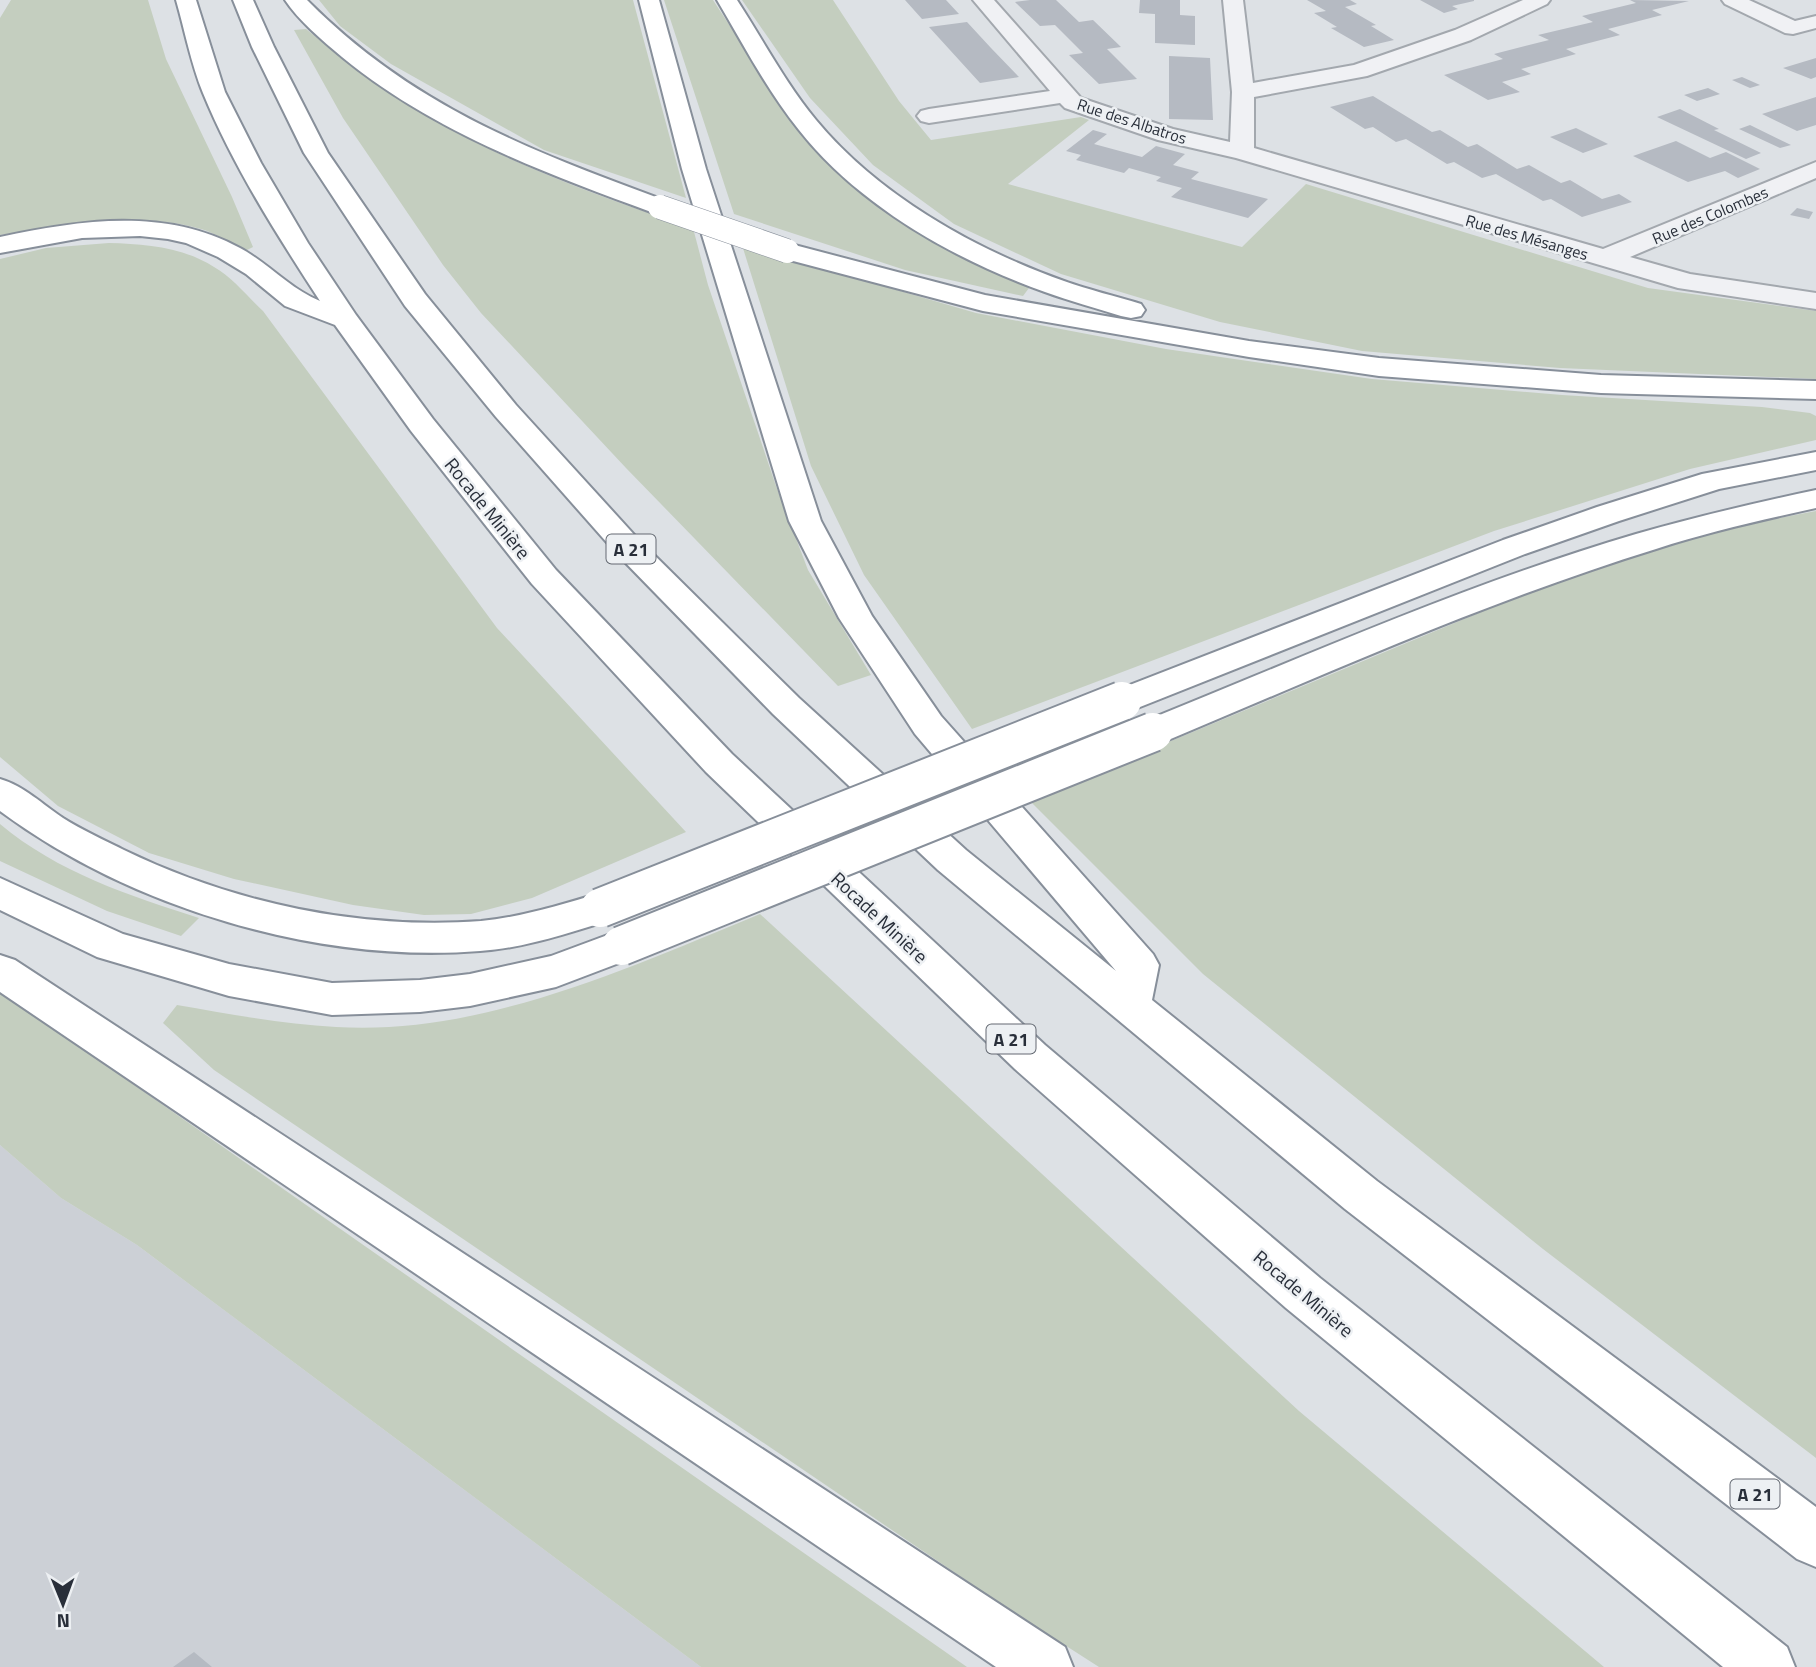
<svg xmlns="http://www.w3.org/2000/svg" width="1816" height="1667" font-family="'Titillium Web',sans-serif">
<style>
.built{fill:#ccd0d6}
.green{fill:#c4cebf}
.building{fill:#b5bac2}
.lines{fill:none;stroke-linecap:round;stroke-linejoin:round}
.minor-casing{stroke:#a3a8ae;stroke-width:4}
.highway-casing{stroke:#878f9a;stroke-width:4}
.minor{fill:#f0f1f4;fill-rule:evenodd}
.highway{fill:#fff;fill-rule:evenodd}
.highway-bridge-far1-casing{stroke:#878f9a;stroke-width:25;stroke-linecap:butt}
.highway-bridge-casing{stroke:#878f9a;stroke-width:42;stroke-linecap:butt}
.highway-bridge-far1{stroke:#fff;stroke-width:24}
.highway-bridge{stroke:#fff;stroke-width:38}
.labels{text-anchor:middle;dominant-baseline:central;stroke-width:5;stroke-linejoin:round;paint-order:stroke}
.far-street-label{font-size:16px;fill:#292f3a;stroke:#edf0f3}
.shield{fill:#edf0f3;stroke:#646972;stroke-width:2}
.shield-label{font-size:18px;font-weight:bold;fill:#292f3a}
.street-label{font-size:19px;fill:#292f3a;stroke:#edf0f3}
</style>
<rect width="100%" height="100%" fill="#dde1e5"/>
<path class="built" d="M0,1145L61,1198L137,1245L701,1667H0Z"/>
<path class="green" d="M11,0H148L166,59L232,197L253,247L245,251C231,244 216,233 201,229C136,210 65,224 0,235V18Z
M319,0H633L686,198L544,150L391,64L340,26Z
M664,0H713L787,113L947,245L1029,288L1023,296L905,270L734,214Z
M742,0H833L899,101L931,140L1081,117L1089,120L1008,184L1242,247L1306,184L1648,288L1816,311V379L1560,368L1362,351L1220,322L1061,274L954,224L873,165L810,98Z
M306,29C341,57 375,85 413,108C501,161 596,196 693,228L708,285L776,486L808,570L871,675L838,686L626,468L481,313L443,265L343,118L294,30Z
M109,243C145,244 183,247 214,267C232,277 248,297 263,311L497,628L686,832L532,898L471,914L424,915L353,905L234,879L149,853L58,806L0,757V259L46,248Z
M742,245L976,313L1166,349L1372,379L1562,395L1762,407L1810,413L1816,416V440L1690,469L1494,531L972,729L864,575L811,466Z
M1816,511V1458L1543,1249L1203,974L1029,800L1517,597L1656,549L1738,526Z
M0,824C57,872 130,896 199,918L181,936L107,911L0,861Z
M760,914L1299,1411L1604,1667H1099L1004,1606L214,1070L163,1023L177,1005C229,1014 283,1024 336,1027C480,1036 629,968 760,914Z
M0,991L967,1667H701L137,1245L61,1198L0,1145Z"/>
<path class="building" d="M905,0H946L959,14L922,19Z
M1030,0H1056L1079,22L1093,20L1121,47L1107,49L1137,79L1099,84L1069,55L1083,53L1055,25L1040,26L1015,2Z
M1140,0H1180V15L1195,16V45L1155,43V14L1139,13Z
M1307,0H1350L1357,4L1345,7L1376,25L1371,26L1394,40L1364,47L1331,28L1337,27L1314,13L1326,11Z
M1420,0H1474V1L1452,6L1458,9L1444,13Z
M1630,0L1689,1L1652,10L1662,15L1608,29L1620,35L1566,49L1576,54L1521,69L1531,74L1502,82L1520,92L1488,100L1444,75L1503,59L1494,54L1549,40L1538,35L1593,22L1582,16L1636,3Z
M967,22L991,48L1019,77L980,83L929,27Z
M1169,56L1210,58L1213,120L1169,119Z
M1816,58V77L1811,79L1783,68Z
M1742,77L1760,85L1750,88L1732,80Z
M1708,88L1720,94L1697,101L1684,95Z
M1373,96L1432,132L1440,130L1468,147L1477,144L1517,169L1529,165L1561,183L1570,180L1602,199L1619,194L1632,202L1582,217L1551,199L1543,201L1496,174L1482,178L1454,162L1447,164L1406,139L1396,142L1373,127L1365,129L1330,107Z
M1816,97V125L1797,131L1762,114Z
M1680,109L1719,129L1714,130L1761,153L1746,159L1657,117Z
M1750,125L1791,145L1780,148L1739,129Z
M1576,128L1608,144L1583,153L1550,137Z
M1093,130L1107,134L1094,144L1142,157L1156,146L1185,154L1173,165L1199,172L1191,179L1268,199L1248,218L1171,197L1182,188L1156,181L1161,177L1129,168L1124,173L1076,160L1081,155L1066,151Z
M1676,141L1710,158L1726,152L1760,169L1738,178L1725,171L1688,182L1633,156Z
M1797,208L1813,212L1809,219L1790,215Z
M194,1652L212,1667H173Z"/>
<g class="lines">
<defs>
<path id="minor" d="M973,0H994L1081,98L1173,129L1230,142L1232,92L1223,0H1243L1253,83L1354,65L1455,30L1523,0H1550L1547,4L1471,40L1367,76L1254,97V148L1603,249L1816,162V178L1630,257L1690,274L1816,293V309L1678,288L1236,158L1158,140L1065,108L1060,103L929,123L921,121L917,116L921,111L929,109L1050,91Z
M1722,0H1749L1795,21L1816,16V28L1793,34L1785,33L1725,4Z"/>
<path id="highway" d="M176,0H196L225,92L261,163L308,243L356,315L433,419L556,570L732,754L1045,1045L1320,1278L1787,1647L1795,1667H1723L1286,1308L1015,1069L706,772L532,584L411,431L335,325L285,306L246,274L218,257L186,243L168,239L140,236L82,238L0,253V237C80,220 165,207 240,248C268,263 290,289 320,301C277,235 233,166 203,93C191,64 185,31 176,0Z
M233,0H253L274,47L328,153L425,294L516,405L639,540L799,698L966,850L1116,971L915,734L839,618L789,521L682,169L639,0H659L706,169L821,521L872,616L941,716L1153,954L1159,965L1152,1000L1377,1181L1816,1507V1567L1797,1559L1345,1209L938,870L773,714L617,554L496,417L405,306L304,153L252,47Z
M285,0H307C413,107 531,151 669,202L673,207L669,212L660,215L651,212C542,172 432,131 342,57C322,40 299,21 285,0Z
M717,0H737C763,40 786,84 816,120C878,195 974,249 1064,281C1089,290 1115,296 1141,304L1145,310L1141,316L1131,318L1121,316C1096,308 1070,301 1045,292C955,260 859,206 799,130C767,90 743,44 717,0Z
M787,243L985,295L1249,341L1379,358L1601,375L1816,381V399L1601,393L1379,376L1249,357L983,311L778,257L774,251L778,245Z
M1816,452V470L1719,489L1619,521L1525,554L1135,709L1122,713L1109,709L1104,701L1109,693L1503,540L1597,507L1702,474Z
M1816,490V508C1762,520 1709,532 1656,549C1488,601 1328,673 1166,741L1153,744L1140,741L1135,732L1140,723C1304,657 1466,584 1636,534C1695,517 1755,503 1816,490Z
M0,779C24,786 42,804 63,818C82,830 104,840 124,850C233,903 360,930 481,921C521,917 561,905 600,893L614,897L620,908L614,919C571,932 526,948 480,951C318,964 131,908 0,811Z
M0,878L123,934L229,964L332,983L420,980L470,974L551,956L621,930L635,935L641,946L635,957L556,987L470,1006L420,1012L332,1015L229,996L97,957L0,910Z
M0,955L15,960L1065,1647L1073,1667H996L0,992Z"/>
</defs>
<use href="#minor" class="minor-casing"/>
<use href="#highway" class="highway-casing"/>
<use href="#minor" class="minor"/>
<use href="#highway" class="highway"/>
<defs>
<path id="highway-bridge-far1" d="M660,207L787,251"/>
<path id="highway-bridge" d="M600,908L1122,701
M621,946L1153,732"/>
</defs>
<use href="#highway-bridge-far1" class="highway-bridge-far1-casing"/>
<use href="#highway-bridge" class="highway-bridge-casing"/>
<use href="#highway-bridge-far1" class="highway-bridge-far1"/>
<use href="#highway-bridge" class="highway-bridge"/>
</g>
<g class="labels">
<g class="far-street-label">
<text transform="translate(1132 121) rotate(18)">Rue des Albatros</text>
<text transform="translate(1710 215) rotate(-23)">Rue des Colombes</text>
<text transform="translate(1527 237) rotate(16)">Rue des Mésanges</text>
</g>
<g class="shield">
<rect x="606.5" y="534.5" width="49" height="29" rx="5"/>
<rect x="986.5" y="1024.5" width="49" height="29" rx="5"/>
<rect x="1730.5" y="1479.5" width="49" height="29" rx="5"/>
</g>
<g class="shield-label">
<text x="631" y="549">A 21</text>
<text x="1011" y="1039">A 21</text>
<text x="1755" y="1494">A 21</text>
</g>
<g class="street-label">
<text transform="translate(488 508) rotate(51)">Rocade Minière</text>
<text transform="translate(880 917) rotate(43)">Rocade Minière</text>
<text transform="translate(1304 1293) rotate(40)">Rocade Minière</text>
</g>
</g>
<g transform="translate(63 1604) rotate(179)" stroke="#edf0f3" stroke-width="5" paint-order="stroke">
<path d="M0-5L12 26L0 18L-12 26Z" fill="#292f3a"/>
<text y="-10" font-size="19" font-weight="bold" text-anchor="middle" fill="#292f3a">N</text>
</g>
</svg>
